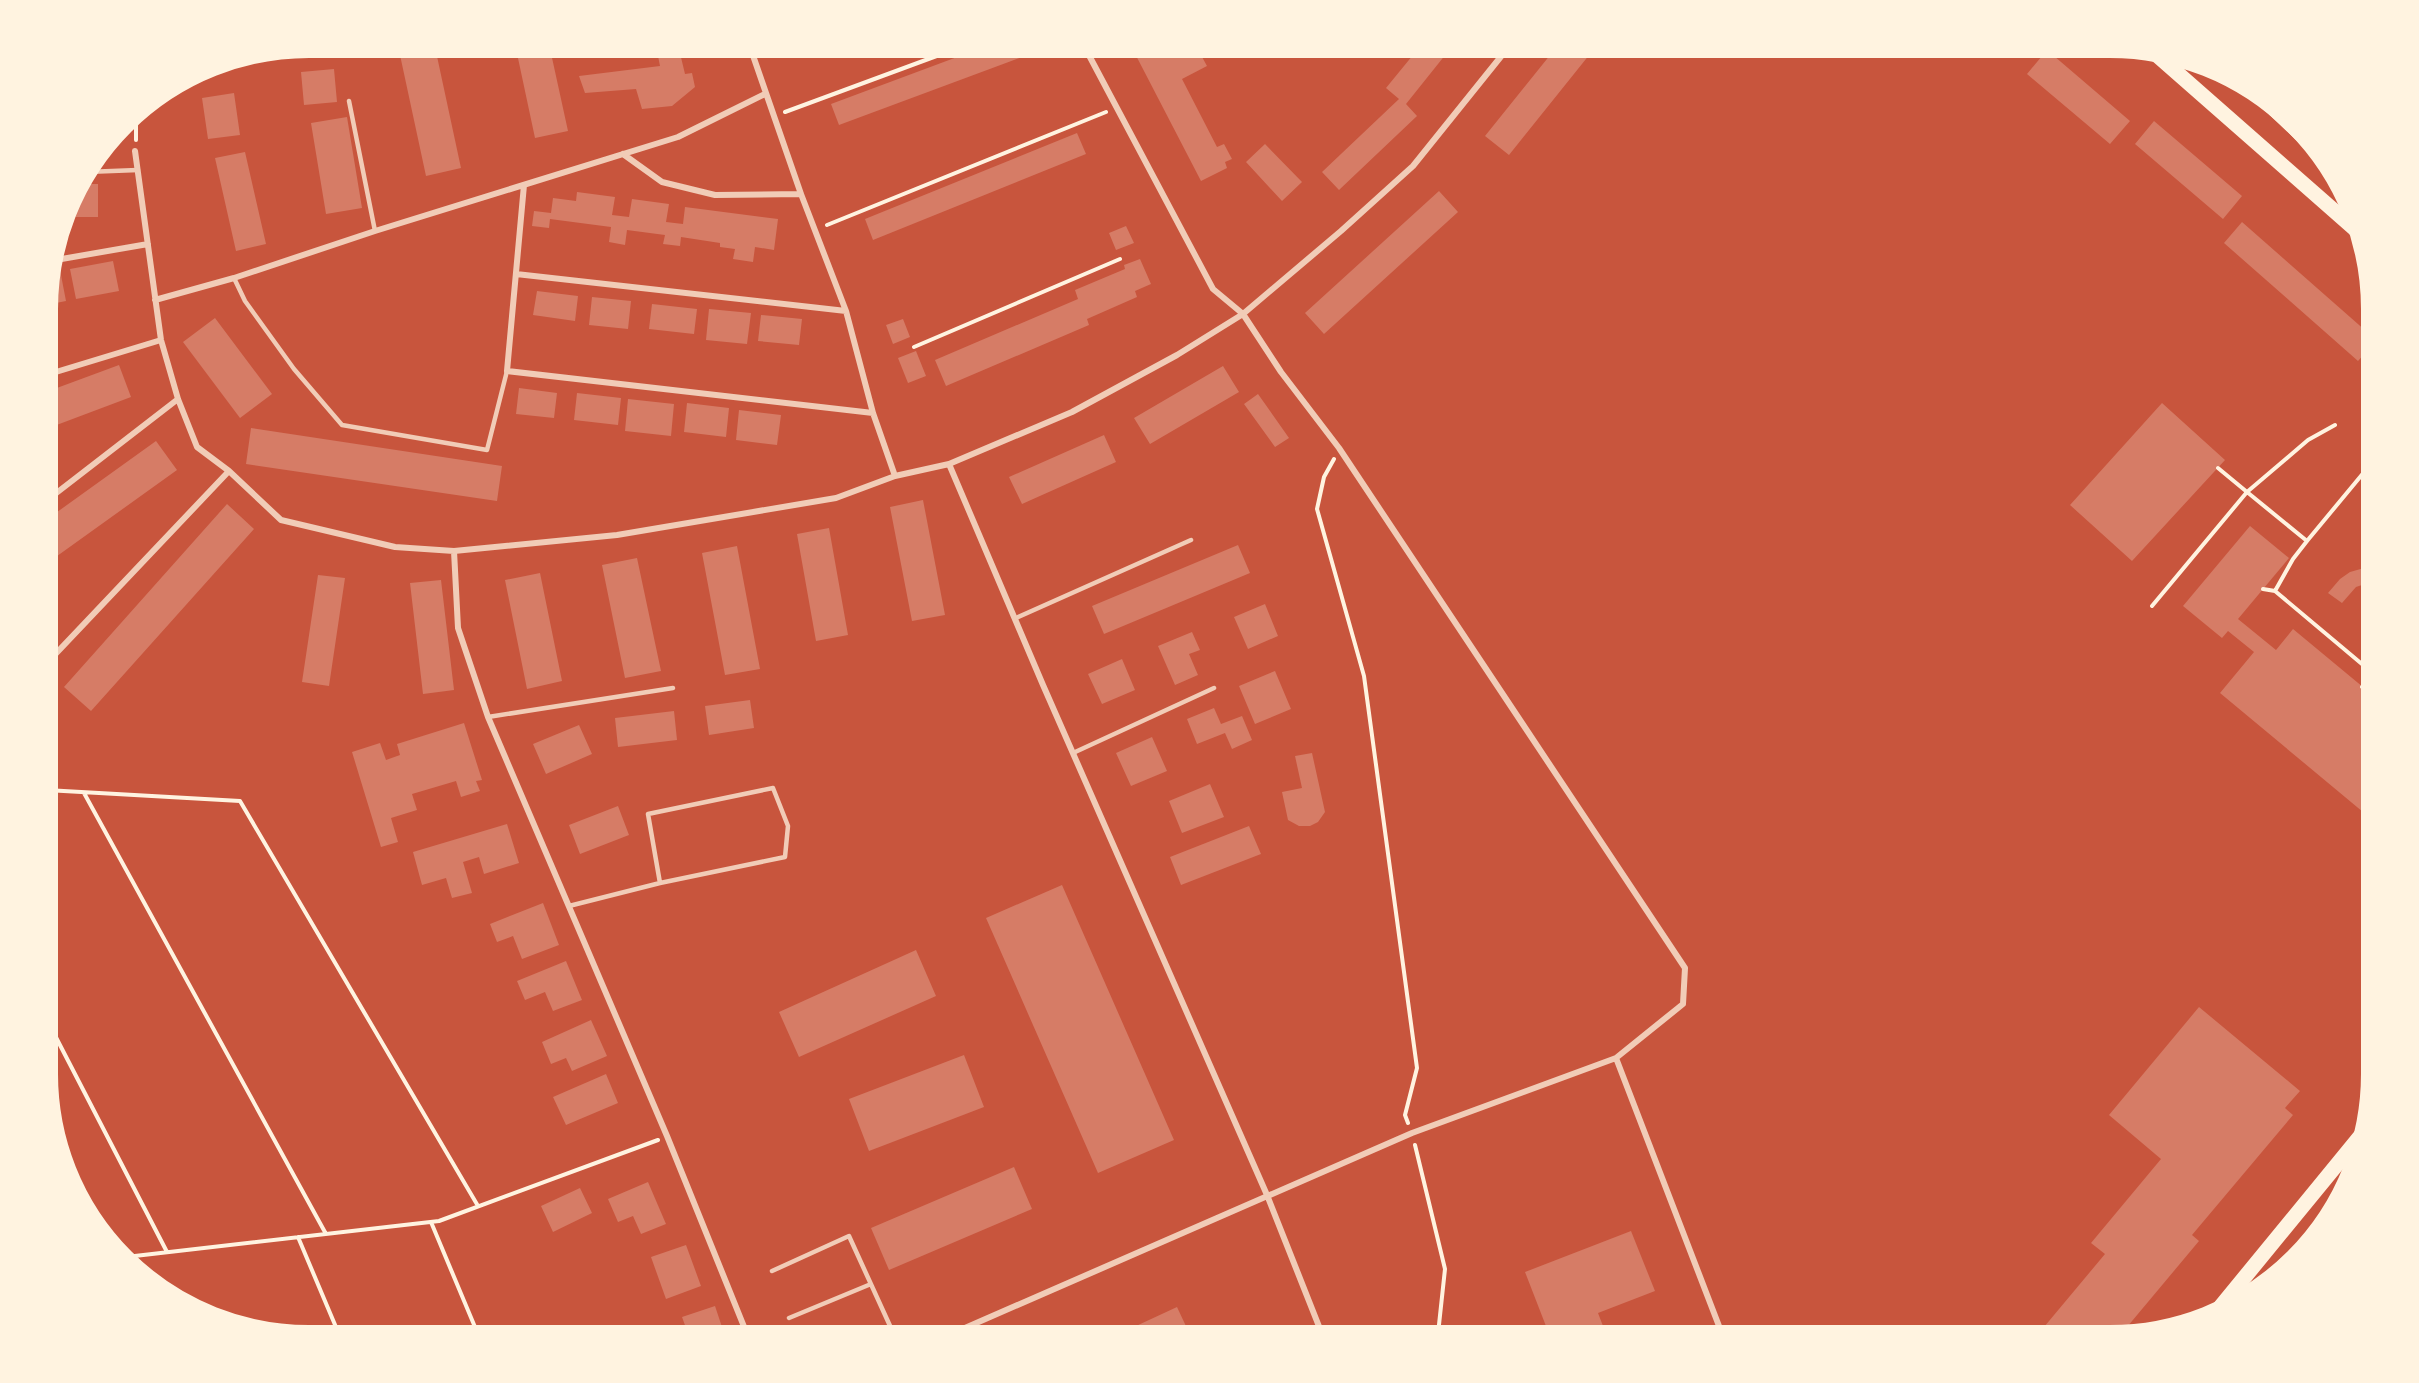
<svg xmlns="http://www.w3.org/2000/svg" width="2419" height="1383" font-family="'Fira Sans Condensed',sans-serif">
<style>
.building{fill:#d67c66}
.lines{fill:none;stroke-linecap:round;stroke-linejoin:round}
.path{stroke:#fff3e0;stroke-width:4}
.service{stroke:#f1ccb7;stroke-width:4.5}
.minor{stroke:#f1ccb7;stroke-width:6}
.primary{stroke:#fff3e0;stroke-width:15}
.rim{fill:none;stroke:#fff3e0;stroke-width:8}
</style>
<rect width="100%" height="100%" fill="#c8553d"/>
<path class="building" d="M515,44H549L568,131L535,138Z
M992,44H1030L1033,53L839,125L831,104Z
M1130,44H1195L1207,66L1182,79L1217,147L1224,144L1232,159L1225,162L1227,168L1201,181Z
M1422,44H1454L1406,104L1417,116L1339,190L1322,172L1399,99L1386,88Z
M1559,44H1598L1509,155L1485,136Z
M435,47L461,168L426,176L400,55Z
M679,49L685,74L692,73L695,87L672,106L642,109L636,89L585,93L579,76L660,66L658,56Z
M2047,50L2130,121L2110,144L2027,74Z
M334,69L337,102L304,105L301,72Z
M234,93L240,135L208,139L202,98Z
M347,117L362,208L326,214L311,123Z
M2154,121L2242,196L2223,219L2135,144Z
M1077,133L1086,154L873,240L865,219Z
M1265,144L1302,182L1282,201L1246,162Z
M245,152L266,244L236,251L215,158Z
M77,184H98V217H66V207L71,191Z
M1439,191L1458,212L1324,334L1305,313Z
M577,192L615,197L612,215L629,217L632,199L669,204L666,222L683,224L685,207L778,219L774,250L755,247L753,262L733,259L735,249L720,247V243L681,237L680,246L663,244L665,235L627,230L625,245L609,242L611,227L550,219L549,228L532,226L534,211L551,213L553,198L576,201Z
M2242,222L2375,339V342L2358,361L2224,243Z
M1126,226L1134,243L1116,250L1109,233Z
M1140,259L1151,284L1135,291L1137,297L1087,319L1089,325L946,386L935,360L1078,299L1075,290L1125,269L1124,265Z
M113,261L119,291L76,299L70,269Z
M60,270L66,301L46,305V273Z
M537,291L578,296L575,321L533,315Z
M592,297L631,301L628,329L589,325Z
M652,304L697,309L694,334L649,329Z
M709,309L751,313L747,344L706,340Z
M761,315L802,319L799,345L758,341Z
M215,318L272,394L240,418L183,342Z
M903,319L910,337L893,344L886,325Z
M916,351L926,376L908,383L898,358Z
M119,365L131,397L46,429V392Z
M1223,366L1239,392L1150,444L1134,418Z
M519,388L557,393L554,418L516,414Z
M577,393L621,398L618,425L574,420Z
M1258,394L1289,438L1275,447L1244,404Z
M628,399L674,404L671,436L625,431Z
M687,403L729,408L726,437L684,432Z
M2162,403L2225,460L2132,561L2070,505Z
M739,410L781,415L777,445L736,440Z
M251,428L502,466L497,501L246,464Z
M1104,435L1116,462L1022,504L1009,477Z
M156,441L177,470L46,564V520Z
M923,500L945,615L912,621L890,507Z
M227,504L254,529L91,711L64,687Z
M2250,526L2289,558L2238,619L2276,650L2293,629L2375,697V822L2220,693L2254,652L2228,631L2222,638L2183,606Z
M829,528L848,635L816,641L797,534Z
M1238,545L1250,573L1104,634L1092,606Z
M737,546L760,669L725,675L702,553Z
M637,558L661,671L625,678L602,565Z
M2364,568H2375V584L2368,583L2356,587L2342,603L2328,593L2340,579L2350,572Z
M540,573L562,681L527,689L505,580Z
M318,575L345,578L329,686L302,682Z
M441,580L454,690L423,694L410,583Z
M1265,604L1278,636L1248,649L1234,617Z
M1192,632L1200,650L1189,654L1198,675L1175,685L1158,646Z
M1122,659L1135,690L1102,704L1088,674Z
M1275,671L1291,709L1255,724L1239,686Z
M750,700L754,728L709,735L705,706Z
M1214,708L1221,724L1242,716L1252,740L1232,749L1225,733L1197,744L1187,719Z
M674,711L677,740L618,747L615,718Z
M464,723L482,780L476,781L480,791L461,797L456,781L412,794L417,810L391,818L398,842L381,847L352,752L380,743L386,760L400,755L397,744Z
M579,725L592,754L546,774L533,744Z
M1152,737L1167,771L1131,786L1116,753Z
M1312,753L1325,812L1318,822L1310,826H1299L1288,820L1282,792L1302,788L1295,756Z
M1210,784L1224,817L1182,833L1169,801Z
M618,806L629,835L580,854L569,825Z
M507,824L519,863L484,874L479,857L463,862L472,893L452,898L446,878L422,885L413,852Z
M1249,826L1261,854L1181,885L1170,857Z
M1062,885L1174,1140L1098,1173L986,918Z
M543,903L559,945L522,959L513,936L497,942L490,924Z
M916,950L936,996L799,1057L779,1012Z
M566,961L582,1000L553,1011L545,992L525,1000L517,981Z
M2199,1007L2300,1091L2285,1108L2293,1115L2192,1235L2199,1241L2117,1339H2034L2105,1254L2091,1243L2161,1159L2109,1115Z
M591,1020L607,1056L572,1071L566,1058L551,1064L542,1042Z
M964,1055L984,1107L869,1151L849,1099Z
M606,1074L618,1103L566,1125L553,1097Z
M1014,1167L1032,1209L889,1270L871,1228Z
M648,1182L666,1224L641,1234L633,1216L618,1222L608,1199Z
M580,1188L592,1213L553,1232L541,1206Z
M1631,1231L1655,1291L1598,1313L1608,1339H1551L1525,1272Z
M686,1245L701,1286L666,1299L651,1257Z
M715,1306L726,1339H690L682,1317Z
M1177,1307L1192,1339H1108Z"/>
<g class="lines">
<path class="path" d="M2228,73L2338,177
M785,112L969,44
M136,140V108
M827,225L1106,112
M914,347L1120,259
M2335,425L2308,440L2247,492L2307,541L2293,559L2275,591L2375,675
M1334,459L1324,477L1317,509L1364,676L1417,1068L1405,1115L1408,1123
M2307,541L2375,459
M2263,589L2275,591
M2152,606L2247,492L2218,468
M2362,687L2373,673
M46,790L240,801L478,1206
M84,793L326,1234
M46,1018L167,1252
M1415,1145L1445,1269L1438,1334L1446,1339
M431,1222L480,1339
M298,1237L341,1339
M126,1257L439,1221L658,1140"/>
<path class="service" d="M349,101L375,231
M86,172L138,170
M234,278L245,301L294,369L342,425L487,450L507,371
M1016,618L1191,540
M488,717L673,688
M1073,753L1214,688
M569,906L660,883L785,857L788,826L773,788L648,814L660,883
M772,1271L849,1236L896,1339
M789,1318L871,1284"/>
<path class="minor" d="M749,44L801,194L846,311L873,413L895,476
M135,151L161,340L178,399L197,447L229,471L281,520L395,547L454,551L617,535L836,498L895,476L949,464L1072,412L1177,355L1243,314L1341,231L1413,166L1511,44
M623,154L662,182L715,195L801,194
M524,185L507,371L873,413
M50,261L148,244
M516,274L846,311
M155,300L234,278L375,231L678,137L765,94
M46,375L161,340
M949,464L1043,685L1267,1195L1324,1339
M46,501L178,399
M454,551L458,628L488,717L667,1136L749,1339
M46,664L229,471
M1616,1058L1724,1339
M942,1338L1412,1133L1616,1058L1683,1004L1685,968L1339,448L1281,372L1243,314L1213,289L1083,44"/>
<path class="primary" d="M2150,49L2364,237
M2212,1317L2362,1134"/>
</g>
<path d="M0 0H2419V1383H0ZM309 54H2110A255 255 0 0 1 2365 309V1074A255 255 0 0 1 2110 1329H309A255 255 0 0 1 54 1074V309A255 255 0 0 1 309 54Z" fill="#fff3e0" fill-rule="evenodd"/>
<path class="rim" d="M309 54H2110A255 255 0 0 1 2365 309V1074A255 255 0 0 1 2110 1329H309A255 255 0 0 1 54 1074V309A255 255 0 0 1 309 54Z"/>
</svg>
